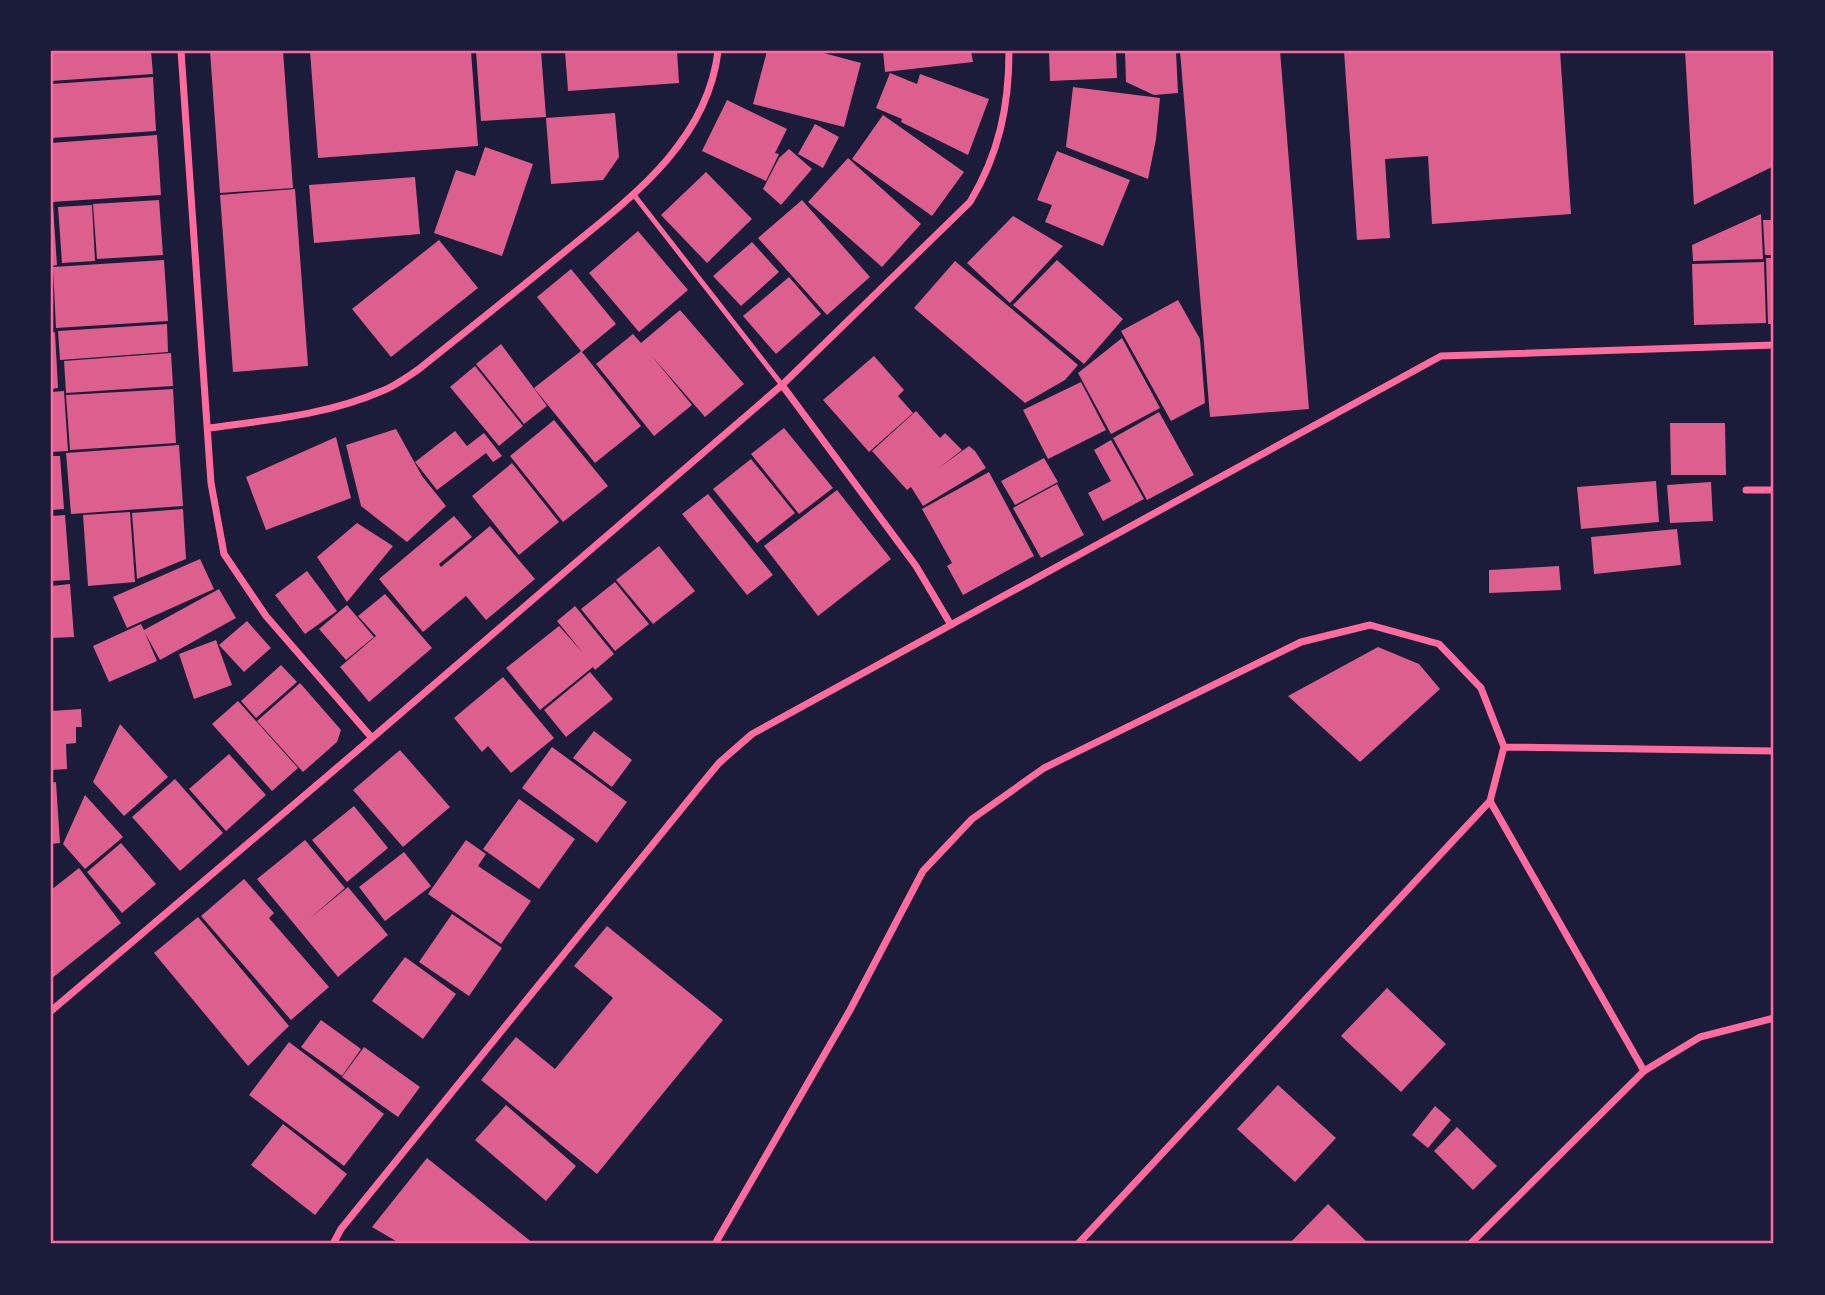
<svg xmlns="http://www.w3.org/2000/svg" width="1825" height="1295" font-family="'Golos Text',sans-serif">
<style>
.building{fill:#dd5f8e}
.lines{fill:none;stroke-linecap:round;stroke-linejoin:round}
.service{stroke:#ff6b9d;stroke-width:5}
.minor{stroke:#ff6b9d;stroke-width:7}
.neatline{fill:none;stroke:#ff6b9d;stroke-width:2.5}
</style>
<rect width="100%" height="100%" fill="#1b1b3a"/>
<path class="building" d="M51,51H151L153,74L51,81Z
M210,51H283L293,188L220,193Z
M310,51H471L478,146L318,158Z
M476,51H541L546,117L481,121Z
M565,51H677L679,83L568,91Z
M767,51H816L861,63L844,127L753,104Z
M883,51H971L973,62L885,72Z
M1049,51H1116L1117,78L1050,81Z
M1125,51H1176L1178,93L1154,95L1126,82Z
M1180,51H1280L1309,409L1210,417Z
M1344,51H1560L1571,214L1432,224L1428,156L1385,159L1390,238L1357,240Z
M1685,51H1774V166L1694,205Z
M890,73L917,84L920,74L989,99L968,155L901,122L902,119L876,108Z
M153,77L156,131L51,138V84Z
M1073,87L1160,98L1156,139L1148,179L1066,147Z
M727,100L787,129L775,153L779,154L766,181L702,151Z
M615,113L619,157L603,180L551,184L546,118Z
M883,115L964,172L932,216L852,159Z
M815,124L839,137L823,168L798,154Z
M157,135L161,195L51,202V143Z
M485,147L533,164L502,256L434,233L456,170L475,176Z
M789,149L812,169L781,205L763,189L779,158Z
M1057,151L1130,180L1103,246L1045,222L1052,205L1037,200Z
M848,158L921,224L882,267L808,202Z
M706,172L752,219L707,263L661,215Z
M415,177L420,234L314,243L309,185Z
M295,189L308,366L233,372L220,195Z
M159,200L163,255L97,259L93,204Z
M802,200L870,277L827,315L758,238Z
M92,205L95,261L62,263L58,207Z
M51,206H53L57,265L51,266Z
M1761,214L1763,259L1693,261L1692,245Z
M1013,216L1063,246L1010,303L967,263Z
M1763,220H1774V255H1765Z
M638,231L688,290L639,332L589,273Z
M439,240L478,288L391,357L352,309Z
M752,242L779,272L741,306L713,276Z
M1766,258H1774V324H1768Z
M164,260L168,321L56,328L53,267Z
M1057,260L1123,319L1084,364L1013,305Z
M955,261L1078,365L1065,380L1025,403L914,308Z
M1764,262L1766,323L1694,325L1692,264Z
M571,269L616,324L582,352L641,426L595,463L534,388L581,351L537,297Z
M789,277L821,314L776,354L743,316Z
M1178,300L1200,339L1205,403L1171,421L1121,331Z
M680,310L744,384L705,417L651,355L692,405L654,436L596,364L633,334L641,343Z
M167,324L168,352L60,360L58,331Z
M55,332L58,388L51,389V333Z
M1122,338L1160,408L1111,434L1078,373Z
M501,344L547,406L524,424L476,364Z
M171,353L173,386L66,393L64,361Z
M874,356L904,390L898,396L913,413L869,452L823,400Z
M475,366L523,426L499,446L450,387Z
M1081,382L1106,430L1048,459L1023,410Z
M173,389L176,443L70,450L66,395Z
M64,391L68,451L51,452V392Z
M916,411L940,438L945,433L962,450L936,470L969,446L975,451L986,468L923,506L911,487L907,490L872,451Z
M1159,412L1194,475L1147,500L1113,438Z
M554,420L608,486L563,522L510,456Z
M1670,423H1725L1726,475H1671Z
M784,428L833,488L799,514L751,454Z
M396,429L422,476L446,506L407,542L361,506L346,445Z
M455,431L467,446L484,433L502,456L493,462L486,453L437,490L415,462Z
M336,437L351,498L266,530L246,477Z
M1111,440L1144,499L1103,521L1088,493L1111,481L1094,450Z
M179,445L183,506L71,514L66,453Z
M51,456H60L64,509L51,510Z
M1044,458L1058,482L1015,505L1001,481Z
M751,459L795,513L757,543L713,489Z
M512,463L559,522L519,555L472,496Z
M989,472L1034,556L963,595L947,566L952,563L922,509Z
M1656,481L1659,522L1581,529L1577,487Z
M1711,482L1713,521L1670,523L1667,485Z
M1057,484L1084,535L1041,558L1013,508Z
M837,490L891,559L818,616L764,546Z
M708,494L773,575L747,595L682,514Z
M183,509L186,559L137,579L132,513Z
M130,512L135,582L88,586L83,515Z
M65,515L70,580L51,581V516Z
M454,516L472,537L439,564L441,567L490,526L535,579L486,620L466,596L423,632L379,579Z
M357,523L393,546L347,602L317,557Z
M1677,529L1681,565L1594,574L1591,537Z
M659,546L695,591L653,624L616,580Z
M200,559L214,589L127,628L113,597Z
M1559,566L1561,590L1489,593V570Z
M307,571L337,611L305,634L275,595Z
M615,582L649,624L615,651L581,609Z
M70,584L74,637L51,638V586Z
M219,589L236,618L160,660L145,633L157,661L109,682L93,646L141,624L144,630Z
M385,594L432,648L369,702L340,667L376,636L358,616Z
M347,605L374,637L346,660L319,629Z
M575,606L614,654L595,670L593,667L540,710L506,668L559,626L583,653L557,621Z
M247,621L271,648L244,672L219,645Z
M216,640L232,685L194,699L179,654Z
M1378,647L1419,664L1440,689L1360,762L1288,696Z
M281,665L297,682L256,718L241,701Z
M590,672L613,699L566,737L544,710Z
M503,677L554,738L511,773L488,746L482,752L454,718Z
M300,683L341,730L337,742L303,772L257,721Z
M238,701L298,768L272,791L212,724Z
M81,709L82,727H76V743L66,744L67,769L51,770V711Z
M120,724L168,777L124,816L93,782Z
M594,731L632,760L612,787L573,758Z
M552,747L627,802L597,843L522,788Z
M400,750L450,807L403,847L353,790Z
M229,754L266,795L226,831L189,789Z
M175,779L223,833L180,871L132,817Z
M56,782L60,843L51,844V783Z
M85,795L123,837L85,869L63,844Z
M519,799L575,839L539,889L483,849Z
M354,806L388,848L347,882L312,840Z
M305,840L345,888L309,919L348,887L388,935L338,977L257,879Z
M466,840L486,854L478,866L531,901L501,944L428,894Z
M121,843L156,884L122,913L87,872Z
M404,852L431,886L385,921L359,887Z
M79,868L121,923L51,979V890Z
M244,879L274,913L269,918L329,987L291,1020L201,916Z
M452,914L502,948L469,996L419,962Z
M198,917L289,1026L248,1066L154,953Z
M607,926L723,1020L597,1174L481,1080L516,1037L555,1069L613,998L574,966Z
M405,957L456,994L423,1039L372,1001Z
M1387,988L1446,1044L1401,1092L1341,1036Z
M321,1020L361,1049L342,1076L301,1047Z
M289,1042L384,1114L344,1166L249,1095Z
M364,1047L420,1087L398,1117L342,1077Z
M1278,1085L1336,1138L1295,1182L1237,1129Z
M506,1105L576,1166L546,1201L475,1140Z
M1435,1106L1451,1120L1428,1148L1412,1135Z
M283,1124L347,1174L315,1215L251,1165Z
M1457,1127L1497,1166L1473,1190L1434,1151Z
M427,1158L534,1244H401L372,1227Z
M1328,1204L1369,1244H1289Z"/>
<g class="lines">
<path class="service" d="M634,195L782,385"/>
<path class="minor" d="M181,51L211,483L224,554L266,616L372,738
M782,385L916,566L951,625
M209,428C267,420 327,415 382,391C395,386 407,377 419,369C463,334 508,298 552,262C621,205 707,147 718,51
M1746,490H1774
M1504,747L1774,751
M1490,801L1644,1071
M51,1011L372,738L782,385L970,202C999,154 1009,106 1009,51
M333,1244L341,1229L700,786L719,763L752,734L1441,356L1774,345
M715,1244L850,1010L923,871L972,819L1044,768L1301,642L1370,625L1439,644L1481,688L1504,747
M1078,1244L1490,801L1504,747
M1470,1244L1644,1071L1700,1037L1774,1018"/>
</g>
<rect width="1825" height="1295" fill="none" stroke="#1b1b3a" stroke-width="105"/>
<rect x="52" y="52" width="1720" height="1190" class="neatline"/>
</svg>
